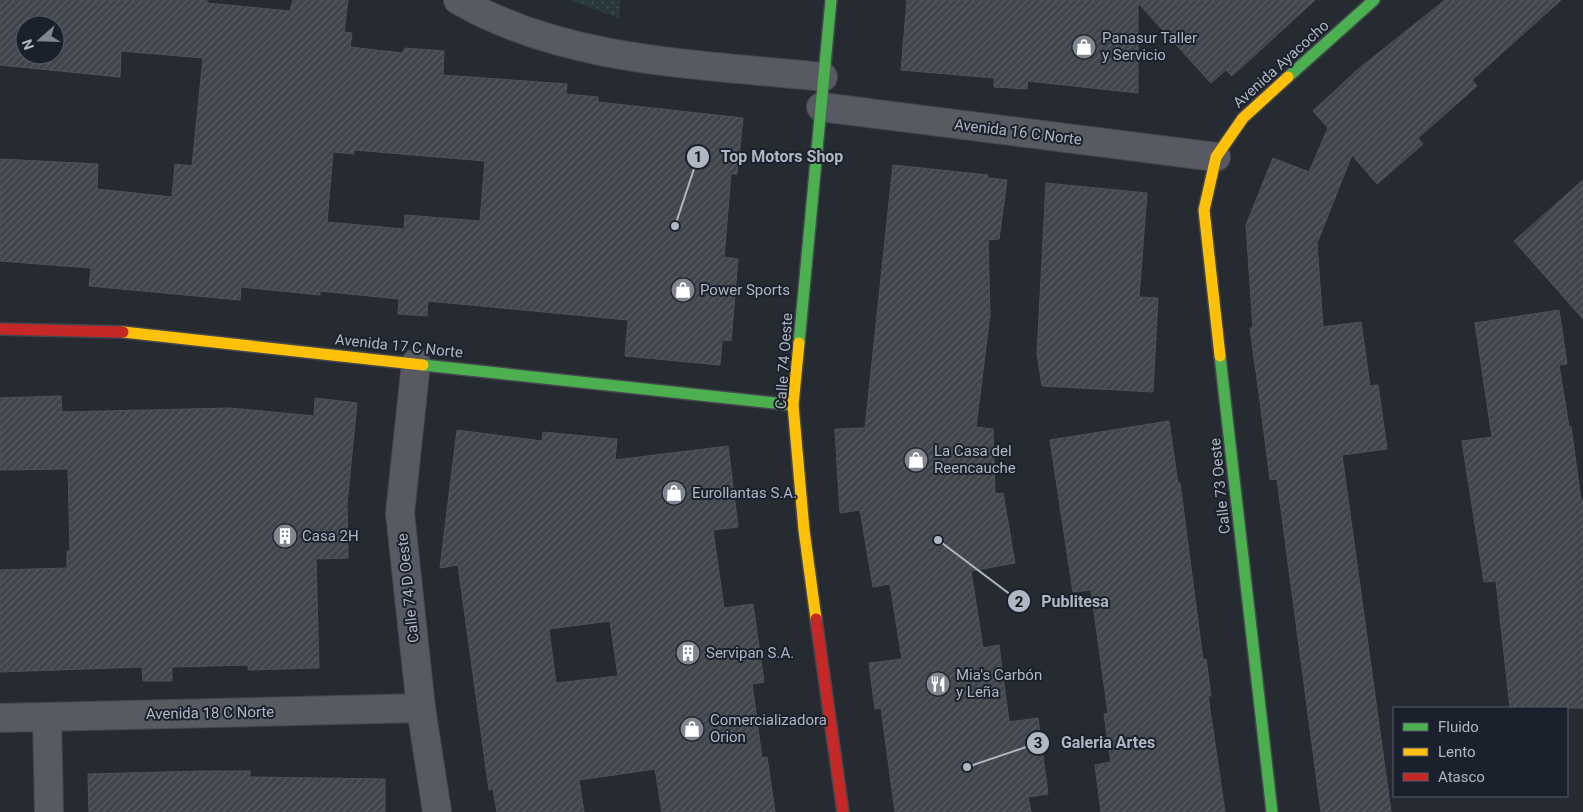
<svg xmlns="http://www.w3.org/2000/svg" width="1583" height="812" font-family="Roboto,sans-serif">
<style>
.grass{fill:url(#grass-dots)}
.building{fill:url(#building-hatch);stroke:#4e5359;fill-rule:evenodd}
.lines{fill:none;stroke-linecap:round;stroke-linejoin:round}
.street-casing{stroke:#44474d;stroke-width:30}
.fast-casing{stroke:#44474d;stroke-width:14}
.slow-casing{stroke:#44474d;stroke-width:14}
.jam-casing{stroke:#44474d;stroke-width:14}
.street{stroke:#575a60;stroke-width:28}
.fast{stroke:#4caf50;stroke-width:11}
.slow{stroke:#ffc107;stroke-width:11}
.jam{stroke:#c62828;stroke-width:11}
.labels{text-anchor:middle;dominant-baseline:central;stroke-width:4;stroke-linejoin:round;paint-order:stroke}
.poi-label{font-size:15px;fill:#b0b6c3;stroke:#1b212c;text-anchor:start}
.street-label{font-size:15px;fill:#b0b6c3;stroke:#1b212c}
.leader{fill:none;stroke:#b0b6c3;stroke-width:2}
.callout-dot{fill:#b0b6c3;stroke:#1b212c;stroke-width:2}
.mark-label{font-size:15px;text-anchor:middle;font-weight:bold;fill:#111}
.callout-label{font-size:16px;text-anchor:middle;font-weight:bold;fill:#b0b6c3;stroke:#1b212c;stroke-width:4;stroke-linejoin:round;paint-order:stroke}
</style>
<defs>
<pattern id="grass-dots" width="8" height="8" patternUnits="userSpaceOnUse" patternTransform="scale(1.25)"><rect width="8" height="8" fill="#28383b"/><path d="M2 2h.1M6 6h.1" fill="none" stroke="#455356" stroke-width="1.8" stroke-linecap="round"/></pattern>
<pattern id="building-hatch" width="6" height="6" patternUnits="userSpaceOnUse" patternTransform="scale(1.25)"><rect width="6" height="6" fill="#40444b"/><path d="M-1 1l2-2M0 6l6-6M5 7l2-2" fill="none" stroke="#595d63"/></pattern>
</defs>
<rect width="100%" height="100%" fill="#262b32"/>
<path class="grass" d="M569,0H621L619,18Z"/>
<path class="building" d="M0,0H207V3L290,11L293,0H348L344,32L352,33L350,47L402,53L405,48L444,51L443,75L567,84L566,94L598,97V102L743,118L737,174H731L724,257L738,259L731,341L722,340L720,365L625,356L628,320L428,301L427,316L398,314L399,299L320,291V295L241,287L240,300L89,286L91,268L0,261V159L98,164L97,189L172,197L175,164L192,166L203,58L121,51L120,77L0,65ZM25,25H55V55H25ZM354,150L485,161L480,221L405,215L404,229L327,222L333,152L354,154Z
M907,0H1315L1232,76L1226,70L1211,83L1138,3V93L1028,81L1027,89L994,87V78L901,70Z
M1445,0H1561L1472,80L1477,86L1418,138L1423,144L1377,184L1352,155L1317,243L1323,327L1361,322L1370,386L1378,385L1387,449L1342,455L1391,812H1321L1277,479L1270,480L1260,401L1250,328H1253L1246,225L1273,158L1309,172L1328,128L1313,111L1357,70Z
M893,165L988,175V178L1007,180L999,239L988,240L990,314L976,427L993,429L995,494L1003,493L1015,563L971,571L983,648L999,645L1009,722L1038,718L1048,794L1028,797L1031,812H895L881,708L875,709L869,663L902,659L890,584L873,587L860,510L840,513L835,429L865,428Z
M1583,180V319L1514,241Z
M1046,183L1147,193L1139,297L1158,298L1153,392L1042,386L1037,354Z
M1559,310L1567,364L1559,365L1569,427H1571L1581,500H1583V708H1510L1496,581L1484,582L1462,441L1492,437L1475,323Z
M61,396L62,412L230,408L314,416L315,398L357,403L347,504L348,558L316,559L319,668L248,670V665L172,667V681H143L142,667L0,672V570L67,568V551H70L68,469L0,470V398Z
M1169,421L1178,484L1180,483L1203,660L1206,659L1211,696H1208L1225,812H1101L1095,765L1111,762L1104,714L1108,713L1091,590L1073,592L1050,440Z
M457,430L542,441L543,432L617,439L615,460L728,446L738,527L713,530L724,608L753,604L764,682L752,684L762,758L767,757L775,812H662L655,769L579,780L584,812H497L493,789L489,790L458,565L440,568ZM610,621L618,676L556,683L549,629Z
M204,771H250V777L385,779V812H89L88,774Z"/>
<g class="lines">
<defs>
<path id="street" d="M458,0C567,63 701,64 823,77
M821,107L1216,157
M416,363L400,513L421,708L437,812
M47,717L49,812
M0,718L421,708"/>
<path id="fast" d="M1288,77L1374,0
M799,343L831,0
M1220,356L1272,812
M423,365L793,405"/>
<path id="slow" d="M123,332L423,365
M799,343L793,405L804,530L816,619
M1220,356L1204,210L1216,157L1243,118L1288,77"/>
<path id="jam" d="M0,329L123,332
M816,619L843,812"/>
</defs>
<use href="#street" class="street-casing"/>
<use href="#fast" class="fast-casing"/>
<use href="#slow" class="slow-casing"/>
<use href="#jam" class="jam-casing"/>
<use href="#street" class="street"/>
<use href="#fast" class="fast"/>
<use href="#slow" class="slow"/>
<use href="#jam" class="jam"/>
</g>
<defs>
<symbol id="shop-disc" viewBox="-11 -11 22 22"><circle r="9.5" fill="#808590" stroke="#1b212c"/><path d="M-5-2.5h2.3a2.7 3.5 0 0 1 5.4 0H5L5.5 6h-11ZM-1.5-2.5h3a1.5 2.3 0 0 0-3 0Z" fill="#fff"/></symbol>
<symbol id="building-disc" viewBox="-11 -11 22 22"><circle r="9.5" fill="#808590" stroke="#1b212c"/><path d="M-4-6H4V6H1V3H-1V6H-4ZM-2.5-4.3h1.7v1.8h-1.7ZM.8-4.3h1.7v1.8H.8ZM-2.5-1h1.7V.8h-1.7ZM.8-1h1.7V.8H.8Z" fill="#fff"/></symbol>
<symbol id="restaurant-disc" viewBox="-11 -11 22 22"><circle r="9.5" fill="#808590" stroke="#1b212c"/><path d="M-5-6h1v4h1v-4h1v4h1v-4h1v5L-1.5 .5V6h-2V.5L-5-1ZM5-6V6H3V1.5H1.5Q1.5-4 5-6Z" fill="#fff"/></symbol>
</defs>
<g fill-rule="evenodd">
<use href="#shop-disc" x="1070" y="33" width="28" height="28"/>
<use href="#shop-disc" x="669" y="276" width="28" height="28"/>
<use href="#shop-disc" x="902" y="446" width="28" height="28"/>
<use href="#shop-disc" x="660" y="479" width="28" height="28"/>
<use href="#building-disc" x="271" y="522" width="28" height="28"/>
<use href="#building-disc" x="674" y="639" width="28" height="28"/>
<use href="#restaurant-disc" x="924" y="670" width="28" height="28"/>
<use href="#shop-disc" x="678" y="715" width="28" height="28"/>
</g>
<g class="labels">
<g class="poi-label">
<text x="1102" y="38">Panasur Taller<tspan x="1102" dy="17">y Servicio</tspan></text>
<text x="700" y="290">Power Sports</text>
<text x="934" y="451">La Casa del<tspan x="934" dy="17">Reencauche</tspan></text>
<text x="692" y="493">Eurollantas S.A.</text>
<text x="302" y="536">Casa 2H</text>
<text x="706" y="653">Servipan S.A.</text>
<text x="956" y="675">Mia's Carbón<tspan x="956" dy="17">y Leña</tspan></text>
<text x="710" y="720">Comercializadora<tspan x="710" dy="17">Orion</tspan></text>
</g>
<g class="street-label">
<text transform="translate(1281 64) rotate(-42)">Avenida Ayacocho</text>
<text transform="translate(1018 132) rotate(7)">Avenida 16 C Norte</text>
<text transform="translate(399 346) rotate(6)">Avenida 17 C Norte</text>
<text transform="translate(784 361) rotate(-86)">Calle 74 Oeste</text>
<text transform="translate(1220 486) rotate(-96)">Calle 73 Oeste</text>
<text transform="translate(408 588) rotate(-96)">Calle 74 D Oeste</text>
<text transform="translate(210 713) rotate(-1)">Avenida 18 C Norte</text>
</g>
</g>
<path class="leader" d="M675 226L698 157M938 540L1019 601M967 767L1038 743"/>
<g class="callout-dot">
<circle cx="675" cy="226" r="5"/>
<circle cx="938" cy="540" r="5"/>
<circle cx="967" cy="767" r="5"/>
<circle cx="698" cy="157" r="12"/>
<circle cx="1019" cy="601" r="12"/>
<circle cx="1038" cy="743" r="12"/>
</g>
<g class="mark-label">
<text x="698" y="162">1</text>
<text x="1019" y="607">2</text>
<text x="1038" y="748">3</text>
</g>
<g class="callout-label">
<text x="782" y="162">Top Motors Shop</text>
<text x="1075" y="607">Publitesa</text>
<text x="1108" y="748">Galeria Artes</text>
</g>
<rect x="1393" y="707" width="175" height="90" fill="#1b212c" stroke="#575d68"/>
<rect x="1403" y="723" width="25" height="8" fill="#4caf50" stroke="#575d68"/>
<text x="1438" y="732" font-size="15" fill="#b0b6c3">Fluido</text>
<rect x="1403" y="748" width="25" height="8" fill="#ffc107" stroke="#575d68"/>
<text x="1438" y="757" font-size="15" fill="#b0b6c3">Lento</text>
<rect x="1403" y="773" width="25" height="8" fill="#c62828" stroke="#575d68"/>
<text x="1438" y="782" font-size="15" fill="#b0b6c3">Atasco</text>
<g transform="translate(40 40) rotate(250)"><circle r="24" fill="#1b212c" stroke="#575d68"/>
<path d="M0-4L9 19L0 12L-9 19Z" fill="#808590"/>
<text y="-8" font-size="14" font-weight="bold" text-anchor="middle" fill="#b0b6c3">N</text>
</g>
</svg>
